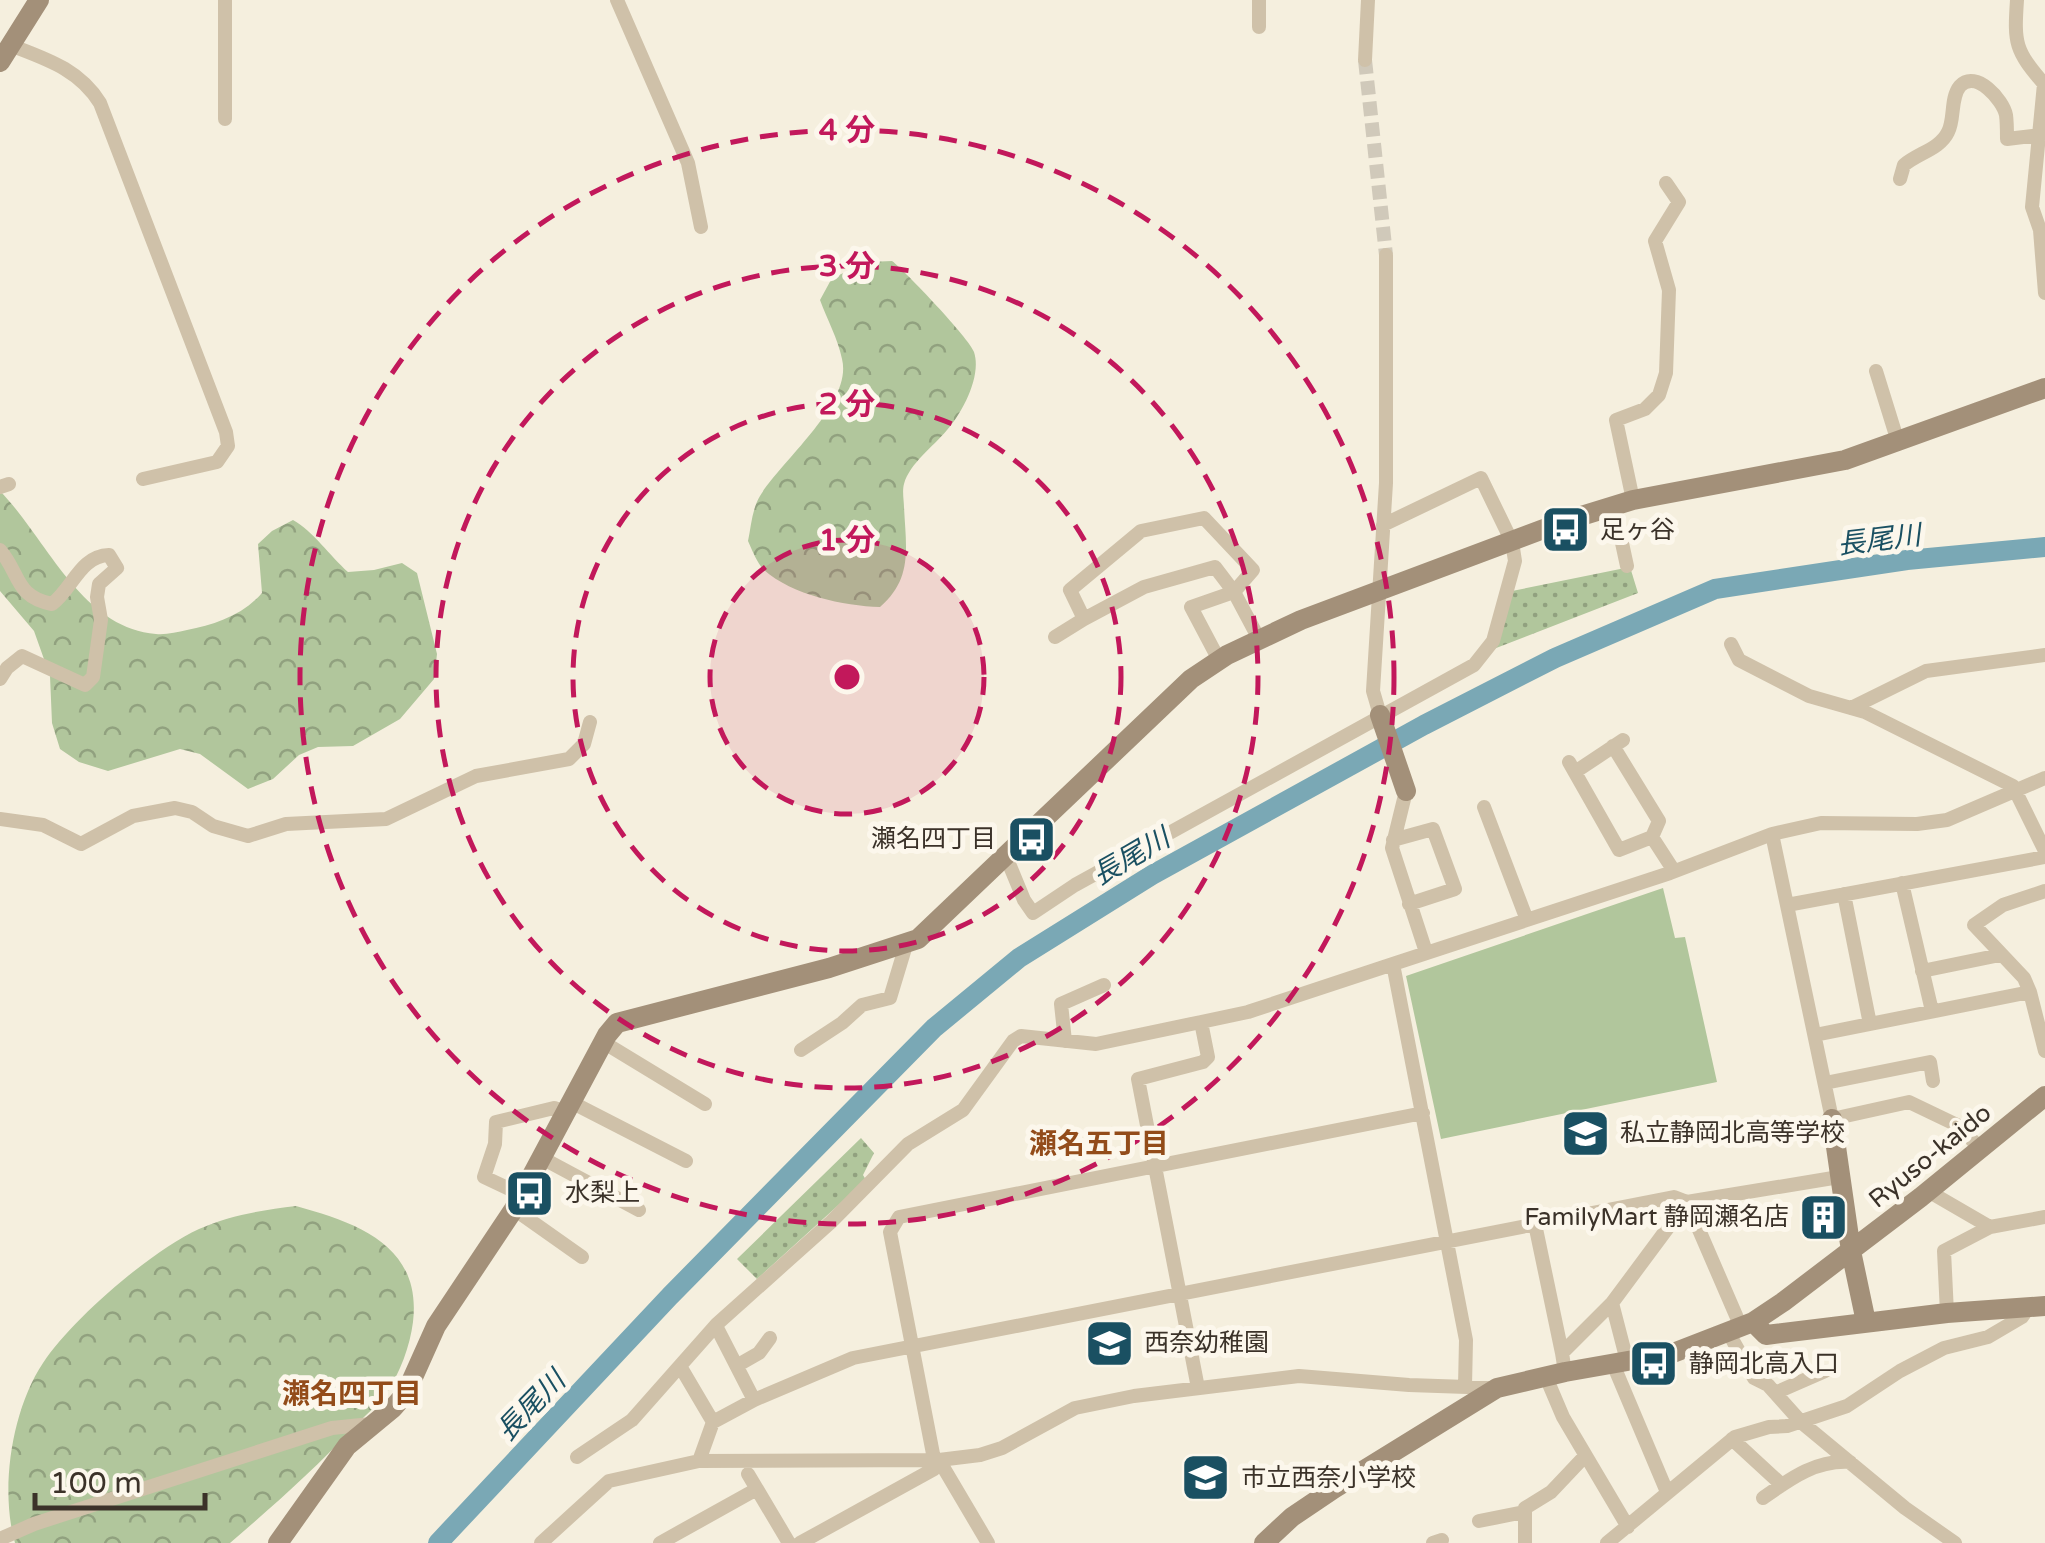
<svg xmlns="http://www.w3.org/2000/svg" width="2045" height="1543" font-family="'Varela Round','Noto Sans JP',sans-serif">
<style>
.forest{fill:url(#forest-crowns)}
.park{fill:url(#park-dots)}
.pitch{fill:#b1c69c}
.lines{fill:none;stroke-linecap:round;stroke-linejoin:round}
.river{stroke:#7aa8b5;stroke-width:20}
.street-tunnel{stroke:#d0c9ba;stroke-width:14;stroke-dasharray:14 7;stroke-linecap:butt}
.street{stroke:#cfc1a9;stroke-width:14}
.secondary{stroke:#a39079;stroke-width:20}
.ring{fill:none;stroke:#c2185b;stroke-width:5;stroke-dasharray:18 12}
.labels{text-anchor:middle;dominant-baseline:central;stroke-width:10;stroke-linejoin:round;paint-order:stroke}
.poi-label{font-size:25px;fill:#3b3229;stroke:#fcf7ec;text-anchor:start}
.street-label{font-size:25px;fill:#3b3229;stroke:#fcf7ec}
.water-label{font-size:28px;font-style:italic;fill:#1a5062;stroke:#fcf7ec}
.neighbourhood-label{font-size:28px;font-weight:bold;fill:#934c1a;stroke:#fcf7ec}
.centre{fill:#c2185b;stroke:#fcf7ec;stroke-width:5}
.ring-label{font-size:30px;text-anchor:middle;font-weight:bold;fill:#c2185b;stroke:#fcf7ec;stroke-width:10;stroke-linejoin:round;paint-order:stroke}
</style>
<defs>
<pattern id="forest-crowns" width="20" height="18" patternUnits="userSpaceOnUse" patternTransform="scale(2.5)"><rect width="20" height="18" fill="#b1c69c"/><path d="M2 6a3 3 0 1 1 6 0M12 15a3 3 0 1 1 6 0" fill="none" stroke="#91a17f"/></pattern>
<pattern id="park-dots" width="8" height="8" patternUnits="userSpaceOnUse" patternTransform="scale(2.5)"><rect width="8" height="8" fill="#b1c69c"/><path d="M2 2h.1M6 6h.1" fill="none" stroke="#91a17f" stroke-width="1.8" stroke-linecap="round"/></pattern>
</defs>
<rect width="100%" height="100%" fill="#f5efde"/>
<path class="forest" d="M892,261C905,271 970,339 974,352C982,376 962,413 947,430C933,447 910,463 904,484C902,491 904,501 904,507C906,548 913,578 880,607C844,606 792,595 764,570C757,563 752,550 748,541C751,527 752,509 760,496C782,460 853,403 842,359C838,339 827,319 820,300L832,278L869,262Z
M0,491C47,539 81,628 156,634C166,635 177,632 187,630C214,625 243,615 262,593L258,544L272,531L293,520C313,531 330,556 348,572L374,570L402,563L417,573L437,654L434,679L400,719L353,746L318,747L299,755L273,779L248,789L200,754L180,749L108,771L79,762L60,749L52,723L50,676L34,631L0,591Z
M296,1206C358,1223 422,1246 413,1322C410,1346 400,1373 386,1394C377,1406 364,1416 354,1427C315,1469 273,1506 230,1543H15C0,1491 11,1411 43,1363C72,1319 151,1251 199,1229C230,1215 263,1210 296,1206Z"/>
<path class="park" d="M1630,567L1638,593L1491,650L1512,591Z
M861,1138L874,1153L863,1175L866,1180L757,1279L737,1259Z"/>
<path class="pitch" d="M1663,888L1675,938L1685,937L1717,1082L1441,1139L1406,976Z"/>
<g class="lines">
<path class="river" d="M438,1543L670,1296L934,1028L1019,958L1152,875L1424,725L1555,658L1715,589L1907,560L2045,547"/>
<path class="street-tunnel" d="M1365,60L1386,255"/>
<path class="street" d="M225,0V119
M617,0L688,163L701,227
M2017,0C2014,44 2015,50 2044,84L2032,207L2040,230L2045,293
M1259,27V0
M10,45C46,59 79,69 100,103L226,432L228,446L217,462L143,479
M1365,60L1368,0
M1900,179L1904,165C1918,153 1940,149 1948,132C1955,119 1950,98 1960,86C1976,69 2003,100 2006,115C2007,122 2007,131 2007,139L2041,135
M1876,371L1898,442
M0,487L9,484
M1633,500L1616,420L1645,409L1659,395L1666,373L1669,290L1655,241L1679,202L1666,183
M1614,506L1627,566
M0,550C20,573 15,597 52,604C73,588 80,556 109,555L117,568L99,584L97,597L101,620L93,677L85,685L22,656L7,668L0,679
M1055,637L1084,619
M1731,644L1739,660L1809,696L1865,712L2013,786L2045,851
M1219,660L1191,607L1234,592L1215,567L1144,587L1084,619L1070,590L1141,531L1204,518L1253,570L1234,592L1259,639
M1851,708L1926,671L2045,655
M1380,715L1373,691L1386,483V255
M1613,746L1659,821L1652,837
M1569,762L1619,850L1652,837L1674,871
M1575,772L1623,740
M1406,791L1392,848L1426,952
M1484,807L1527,920
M0,819L43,825L81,844L133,816L175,808L192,812L213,826L248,836L286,824L386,819L476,776L569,759L584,744L590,722
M1772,834L1832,1119L1909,1102L1957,1125L1979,1147
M1393,840L1433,829L1455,889L1409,904
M1005,854L1024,900L1033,913L1075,885L1474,665L1493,641L1515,561L1512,542L1481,478L1383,525
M1902,883L1932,1011
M1844,894L1870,1024
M1787,905L2045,857
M1393,964L1670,873L1772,834L1821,823L1917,824L1947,820L2045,778
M1922,971L2000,955
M2030,992L2024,978L1974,925L2003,905L2045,891
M1815,1035L2030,992L2045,1051
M1065,1041L1061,1004L1104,985
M603,1042L705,1104
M801,1050L842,1023L862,1005L890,998L906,945
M1825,1083L1930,1062L1933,1081
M571,1102L686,1161
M542,1158L639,1210
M1928,1191L1990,1227
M522,1195L484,1177L495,1144L496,1122L554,1108L566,1112
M514,1209L582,1257
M1535,1224L1562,1353
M1612,1303L1627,1361
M1947,1313L1944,1251L1990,1227L2045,1217
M716,1326L754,1400
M1728,1332L1754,1378L1768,1385L1801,1422L1905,1508L1955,1543
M1613,1364L1667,1492
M738,1365L759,1353L770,1338
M680,1366L713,1422
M1565,1372L1562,1353L1612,1303L1687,1202L1741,1327
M1546,1377L1563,1417L1628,1527
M1198,1388L1138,1079L1203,1062L1208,1057L1201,1022L1248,1012L1393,964L1466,1340L1465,1386
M1775,1393L1825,1371
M1732,1439L1782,1485
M577,1457L632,1420L717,1324L831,1222L908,1144L963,1110L1013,1041L1021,1036L1096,1044L1201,1022
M934,1459L890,1232L899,1217L1423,1113
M939,1460L988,1543
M699,1461L713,1422L754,1400L853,1358L1674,1197L1687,1202L1839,1177
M748,1474L789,1543
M1763,1498C1790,1479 1815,1460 1850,1462
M1479,1521L1524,1512
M0,1539L34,1524L332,1428L371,1424
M541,1543L609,1481L699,1461L939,1460L980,1455L1002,1448L1075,1408L1134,1396L1299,1376L1409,1385L1496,1388
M660,1543L757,1489
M800,1543L934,1469L939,1460
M1433,1543L1442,1540
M1525,1543V1508L1551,1492L1585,1456
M1607,1543L1735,1437L1769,1427L1787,1426L1847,1406L1900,1371L1944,1348L1988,1337L2022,1317L2029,1307"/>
<path class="secondary" d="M0,62L39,0
M1380,715L1406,791
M1832,1119L1851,1251L1866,1322
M1753,1322L1766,1335L1947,1313L2045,1306
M278,1543L347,1446L393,1408L406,1393L436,1326L514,1209L607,1035L617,1023L829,968L918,939L1191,679L1227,655L1301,620L1565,521L1633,500L1845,460L2045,388
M1264,1543L1292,1517L1335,1488L1497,1388L1565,1372L1673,1353L1753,1322L1783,1302L1921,1197L2045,1096"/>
</g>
<circle cx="847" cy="677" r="137" fill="#c2185b" fill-opacity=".12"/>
<g class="ring">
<circle cx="847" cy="677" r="137"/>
<circle cx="847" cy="677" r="274"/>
<circle cx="847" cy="677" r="411"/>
<circle cx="847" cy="677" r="547"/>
</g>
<defs>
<symbol id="bus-square" viewBox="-11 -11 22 22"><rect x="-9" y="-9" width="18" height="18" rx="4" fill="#1a5062" stroke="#fcf7ec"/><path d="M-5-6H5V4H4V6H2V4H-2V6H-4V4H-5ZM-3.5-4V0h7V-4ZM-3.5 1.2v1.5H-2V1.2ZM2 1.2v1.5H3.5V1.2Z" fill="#fff"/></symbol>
<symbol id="school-square" viewBox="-11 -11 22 22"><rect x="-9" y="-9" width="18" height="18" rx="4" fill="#1a5062" stroke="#fcf7ec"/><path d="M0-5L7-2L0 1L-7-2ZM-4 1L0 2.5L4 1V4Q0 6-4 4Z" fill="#fff"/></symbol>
<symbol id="building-square" viewBox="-11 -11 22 22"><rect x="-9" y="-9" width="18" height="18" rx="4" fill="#1a5062" stroke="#fcf7ec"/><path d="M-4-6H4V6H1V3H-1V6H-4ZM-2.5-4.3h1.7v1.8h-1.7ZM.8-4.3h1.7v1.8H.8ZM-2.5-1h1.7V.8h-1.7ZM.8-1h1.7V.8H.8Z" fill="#fff"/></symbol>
</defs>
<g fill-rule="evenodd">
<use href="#bus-square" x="1538" y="502" width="55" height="55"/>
<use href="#bus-square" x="1004" y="812" width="55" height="55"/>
<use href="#school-square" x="1558" y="1106" width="55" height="55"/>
<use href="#bus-square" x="502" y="1166" width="55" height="55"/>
<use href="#building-square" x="1796" y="1190" width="55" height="55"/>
<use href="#school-square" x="1082" y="1316" width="55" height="55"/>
<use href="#bus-square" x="1626" y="1336" width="55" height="55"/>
<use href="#school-square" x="1178" y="1450" width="55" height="55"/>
</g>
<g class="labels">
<g class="poi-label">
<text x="1600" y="530">足ヶ谷</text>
<text x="996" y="839" text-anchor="end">瀬名四丁目</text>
<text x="1620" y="1133">私立静岡北高等学校</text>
<text x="565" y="1193">水梨上</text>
<text x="1789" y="1217" text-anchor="end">FamilyMart 静岡瀬名店</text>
<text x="1144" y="1343">西奈幼稚園</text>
<text x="1689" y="1364">静岡北高入口</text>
<text x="1241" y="1478">市立西奈小学校</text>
</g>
<g class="street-label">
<text transform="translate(1930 1156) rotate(-39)">Ryuso-kaido</text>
</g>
<g class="water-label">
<text transform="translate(1879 540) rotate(-7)">長尾川</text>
<text transform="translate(1131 857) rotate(-30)">長尾川</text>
<text transform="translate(531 1406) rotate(-46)">長尾川</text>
</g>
<g class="neighbourhood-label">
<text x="1099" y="1144">瀬名五丁目</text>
<text x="352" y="1394">瀬名四丁目</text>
</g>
</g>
<circle cx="847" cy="677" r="15" class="centre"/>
<g class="ring-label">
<text x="847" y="140">4 分</text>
<text x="847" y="276">3 分</text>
<text x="847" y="414">2 分</text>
<text x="847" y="550">1 分</text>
</g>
<path d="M35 1493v15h170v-15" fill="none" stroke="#3b3229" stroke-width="5"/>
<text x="50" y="1493" font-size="30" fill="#3b3229" stroke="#fcf7ec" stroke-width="8" paint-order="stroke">100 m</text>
</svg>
